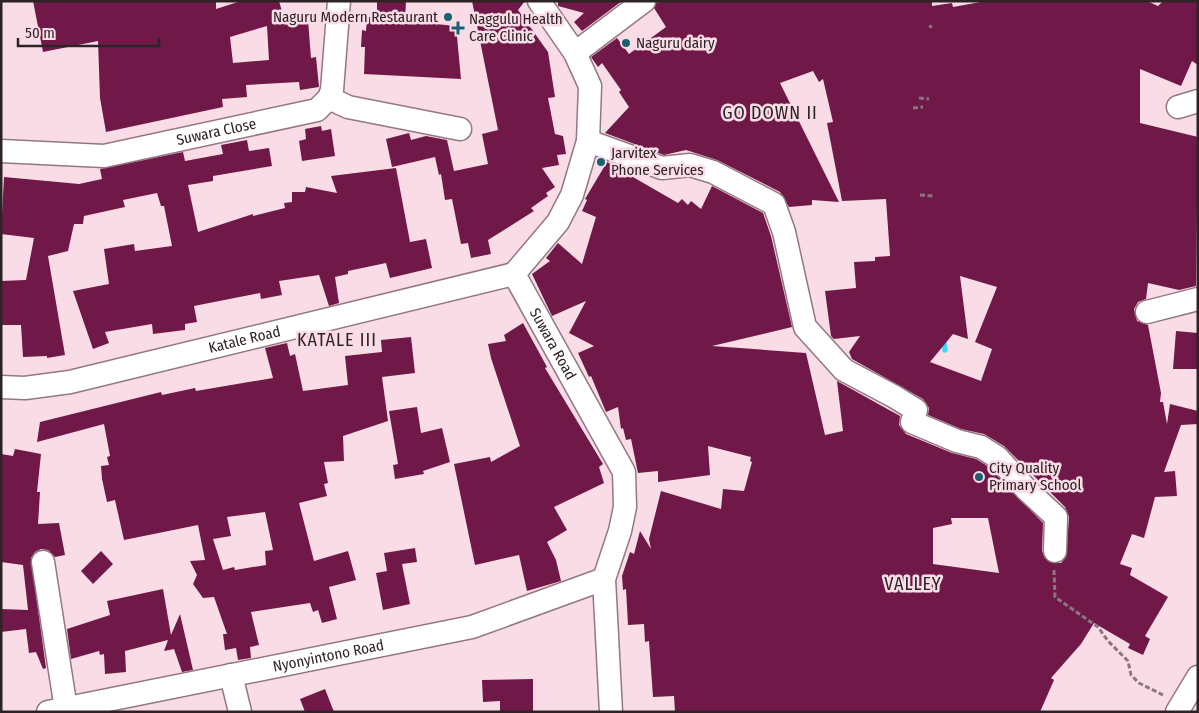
<svg xmlns="http://www.w3.org/2000/svg" width="1199" height="713" font-family="'Fira Sans Condensed',sans-serif">
<style>
.lines{fill:none;stroke-linecap:round;stroke-linejoin:round}
.stream{stroke:#43d7f7;stroke-width:5.5}
.building{fill:#701948;fill-rule:evenodd}
.minor-casing{stroke:#937882;stroke-width:25}
.path{stroke:#8a777e;stroke-width:3;stroke-dasharray:5 2.5;stroke-linecap:butt}
.minor{stroke:#fff;stroke-width:22}
.poi-dot{fill:#196170;stroke:#fadce7;stroke-width:2}
.labels{text-anchor:middle;dominant-baseline:central;stroke-width:5;stroke-linejoin:round;paint-order:stroke}
.poi-label{font-size:15px;fill:#2d2226;stroke:#fadce7;text-anchor:start}
.street-label{font-size:15px;fill:#2d2226;stroke:#fadce7}
.quarter-label{font-size:18px;letter-spacing:1px;fill:#2d2226;stroke:#fadce7}
</style>
<rect width="100%" height="100%" fill="#fadce7"/>
<g class="lines">
<path class="stream" d="M943,337L945,350"/>
</g>
<path class="building" d="M33,1H216V9L241,1H279L285,22L308,20L311,58L316,57L319,87L300,90L299,82L246,85L247,97L222,99L223,107L106,132L100,98L98,41L43,52ZM267,26L269,60L233,63L230,37Z
M377,1H406L405,21L456,26L461,79L364,74L365,47H361L362,30L366,31L367,17L377,18Z
M472,1H525L518,10L548,52L555,97L548,98L555,134L563,136L566,154L557,155L559,165L542,168L555,187L546,193L548,196L531,208L534,211L488,240L491,254L471,258L468,243L461,244L452,199L445,200L441,174L439,175L435,157L392,167L386,139L409,133L411,140L426,136L447,140L454,171L488,164L482,134L498,130Z
M558,1H622L582,31L574,22L584,13L558,6Z
M657,1H932V6L952,3L953,7L986,1H1147L1158,6L1163,1H1198V65L1192,61L1181,86L1140,69V123L1198,137L1196,286L1179,290L1148,283L1146,299L1138,302L1134,309L1137,321L1148,325L1161,393L1160,402H1163L1167,424L1170,404L1198,411V424L1181,425L1164,472L1175,471L1177,496L1155,497L1144,538L1132,534L1120,564L1132,568L1130,575L1168,597L1145,636L1150,639L1143,655L1128,648L1130,644L1094,623L1081,644L1051,678L1054,680L1040,712H675L674,696L653,697L649,641L645,642L644,624L628,625L626,589L623,590L622,576L630,552L634,554L640,531L651,549L649,539L661,491L721,509L723,489L744,491L752,462L750,461L751,457L708,446L710,475L658,482V471L638,473L631,439L626,440L623,428L621,429L618,407L606,412L591,376L589,377L578,353L594,346L569,333L586,301L552,316L532,274L550,261L546,258L558,243L582,264L596,217L582,211L587,200L585,199L607,162L678,203L682,199L688,205L691,201L701,209L712,186L763,213L771,236L792,327L712,346L806,353L825,435L843,431L837,381L900,416L899,425L906,434L952,453L976,459L989,467L1043,523L1042,551L1049,562L1061,563L1066,557L1069,517L1065,507L1004,446L984,434L961,429L928,415L929,408L923,399L852,359L849,352L860,336L834,339L831,336L825,291L856,288L854,262L875,261V257L890,256L886,199L842,201L827,123L833,122L823,79L819,82L813,71L780,83L839,202L812,200V205L789,207L780,192L717,160L686,150L664,155L605,133L629,107L619,92L621,90L602,63L598,67L591,57L617,38L629,54L666,27L654,8ZM960,276L997,287L975,342L992,349L981,381L930,362L953,334L968,339ZM951,518H988L999,573L933,564V528L952,524Z
M321,126L322,131L331,129L335,156L302,161L299,141L306,139L305,129Z
M247,140L249,151L269,148L272,166L213,176V181L188,185L198,232L253,214V216L285,208L284,203L292,202V192H305L306,187L337,193L331,176L396,168L410,242L426,239L432,268L390,278L386,263L348,271V274L335,277L339,303L329,306L319,275L279,281L282,295L261,299L260,293L194,306L197,322L185,324V330L153,334L152,324L105,332L109,343L93,349L73,291L109,284L104,249L134,244L135,251L172,246L164,206H161L157,193L123,200L125,207L84,216L83,224H74L68,251L48,256L65,355L47,358V356L23,357L21,325H1V281L26,280L34,238L1,234L4,177L79,184L102,179L100,169L183,152L185,161L223,154L221,145Z
M523,323L547,367L545,368L603,464L599,467L604,483L554,507L567,530L547,542L556,560L561,581L527,591L519,555L475,565L454,464L490,457L491,462L520,446L491,358L488,344L506,341L504,335Z
M1176,331L1198,333V369H1173Z
M411,337L415,373L382,377L388,421L343,436L344,461L324,462L328,483L324,484L327,496L299,503L314,561L348,551L356,580L329,587L337,619L322,623L318,610L313,612L310,603L251,612L259,645L250,647L251,658L238,660L236,648L225,650L223,634H227L214,597L203,598L193,584L197,575L190,561L205,560L198,525L124,540L115,500L107,502L102,479L101,466L109,465L107,457L110,456L104,424L37,442L40,422L161,392L162,395L195,388L196,391L273,378L265,348L287,343L290,356L295,354L303,391L348,385L345,356L382,352L381,340ZM265,512L273,550L265,551L266,565L235,570L234,567L223,570L213,539L231,536L227,517Z
M417,407L421,433L442,428L450,462L423,471L424,474L395,479L393,465L398,464L389,411Z
M15,449L41,454L37,492H40L38,524L59,523L65,555L55,557L48,550L41,549L35,552L31,558L46,668L43,669L36,652L29,653L26,629L1,632V609L28,610L23,565L1,562V454L13,456Z
M415,548L417,562L402,564L410,604L383,610L376,573L387,571L384,553Z
M101,551L113,564L93,584L81,571Z
M163,589L171,635L180,614L193,670L182,672L174,649L164,651L168,640L125,651L126,672L105,674L104,654L100,655L99,651L71,659L67,629L110,615L107,601Z
M533,679V712H500V701L483,702L482,680Z
M325,689L334,712H305L300,699Z"/>
<g class="lines">
<defs>
<g id="minor">
<path d="M575,53L644,1"/>
<path d="M329,98L348,107L460,129"/>
<path d="M1178,107L1198,101"/>
<path d="M588,141L662,168L690,165L713,172L774,204L784,232L805,327L844,370L895,397L916,410L912,422L957,441L981,447L997,457L1027,490L1056,517L1055,551"/>
<path id="s1" d="M1,151L104,156L317,110L329,98L332,90L339,1"/>
<path id="s2" d="M514,274L624,472L625,507L620,531L604,579L611,712"/>
<path d="M514,274L558,222L572,195L588,141L590,86L575,53L539,1"/>
<path d="M1147,312L1198,299"/>
<path id="s3" d="M1,387L25,388L70,382L514,274"/>
<path d="M43,562L66,709"/>
<path d="M231,675L240,712"/>
<path id="s4" d="M48,712L472,627L604,579"/>
<path d="M1177,712L1198,677"/>
</g>
</defs>
<use href="#minor" class="minor-casing"/>
<path class="path" d="M929,26L932,27
M919,98L929,99
M913,108L923,107
M920,195L934,196
M1054,570L1055,597L1098,627L1108,641L1128,661L1131,675L1139,683L1163,695"/>
<use href="#minor" class="minor"/>
</g>
<g class="poi-dot">
<circle cx="448" cy="17" r="5"/>
<path d="M455.5 20.5h5v5h5v5h-5v5h-5v-5h-5v-5h5z"/>
<circle cx="626" cy="43" r="5"/>
<circle cx="601" cy="162" r="5"/>
<circle cx="979" cy="477" r="5"/>
</g>
<g class="labels">
<g class="poi-label">
<text x="438" y="17" text-anchor="end">Naguru Modern Restaurant</text>
<text x="469" y="19">Naggulu Health<tspan x="469" dy="17">Care Clinic</tspan></text>
<text x="636" y="43">Naguru dairy</text>
<text x="611" y="153">Jarvitex<tspan x="611" dy="17">Phone Services</tspan></text>
<text x="989" y="468">City Quality<tspan x="989" dy="17">Primary School</tspan></text>
</g>
<g class="street-label">
<text stroke="none"><textPath href="#s1" startOffset="218">Suwara Close</textPath></text>
<text stroke="none"><textPath href="#s3" startOffset="249">Katale Road</textPath></text>
<text stroke="none"><textPath href="#s2" startOffset="80">Suwara Road</textPath></text>
<text stroke="none"><textPath href="#s4" startOffset="286">Nyonyintono Road</textPath></text>
</g>
<g class="quarter-label">
<text x="770" y="113">GO DOWN II</text>
<text x="337" y="340">KATALE III</text>
<text x="913" y="584">VALLEY</text>
</g>
</g>
<rect width="1199" height="713" fill="none" stroke="#2d2226" stroke-width="5"/>
<path d="M18 38v8h141v-8" fill="none" stroke="#2d2226" stroke-width="2.5"/>
<text x="25" y="38" font-size="15" fill="#2d2226" stroke="#fadce7" stroke-width="4" paint-order="stroke">50 m</text>
</svg>
